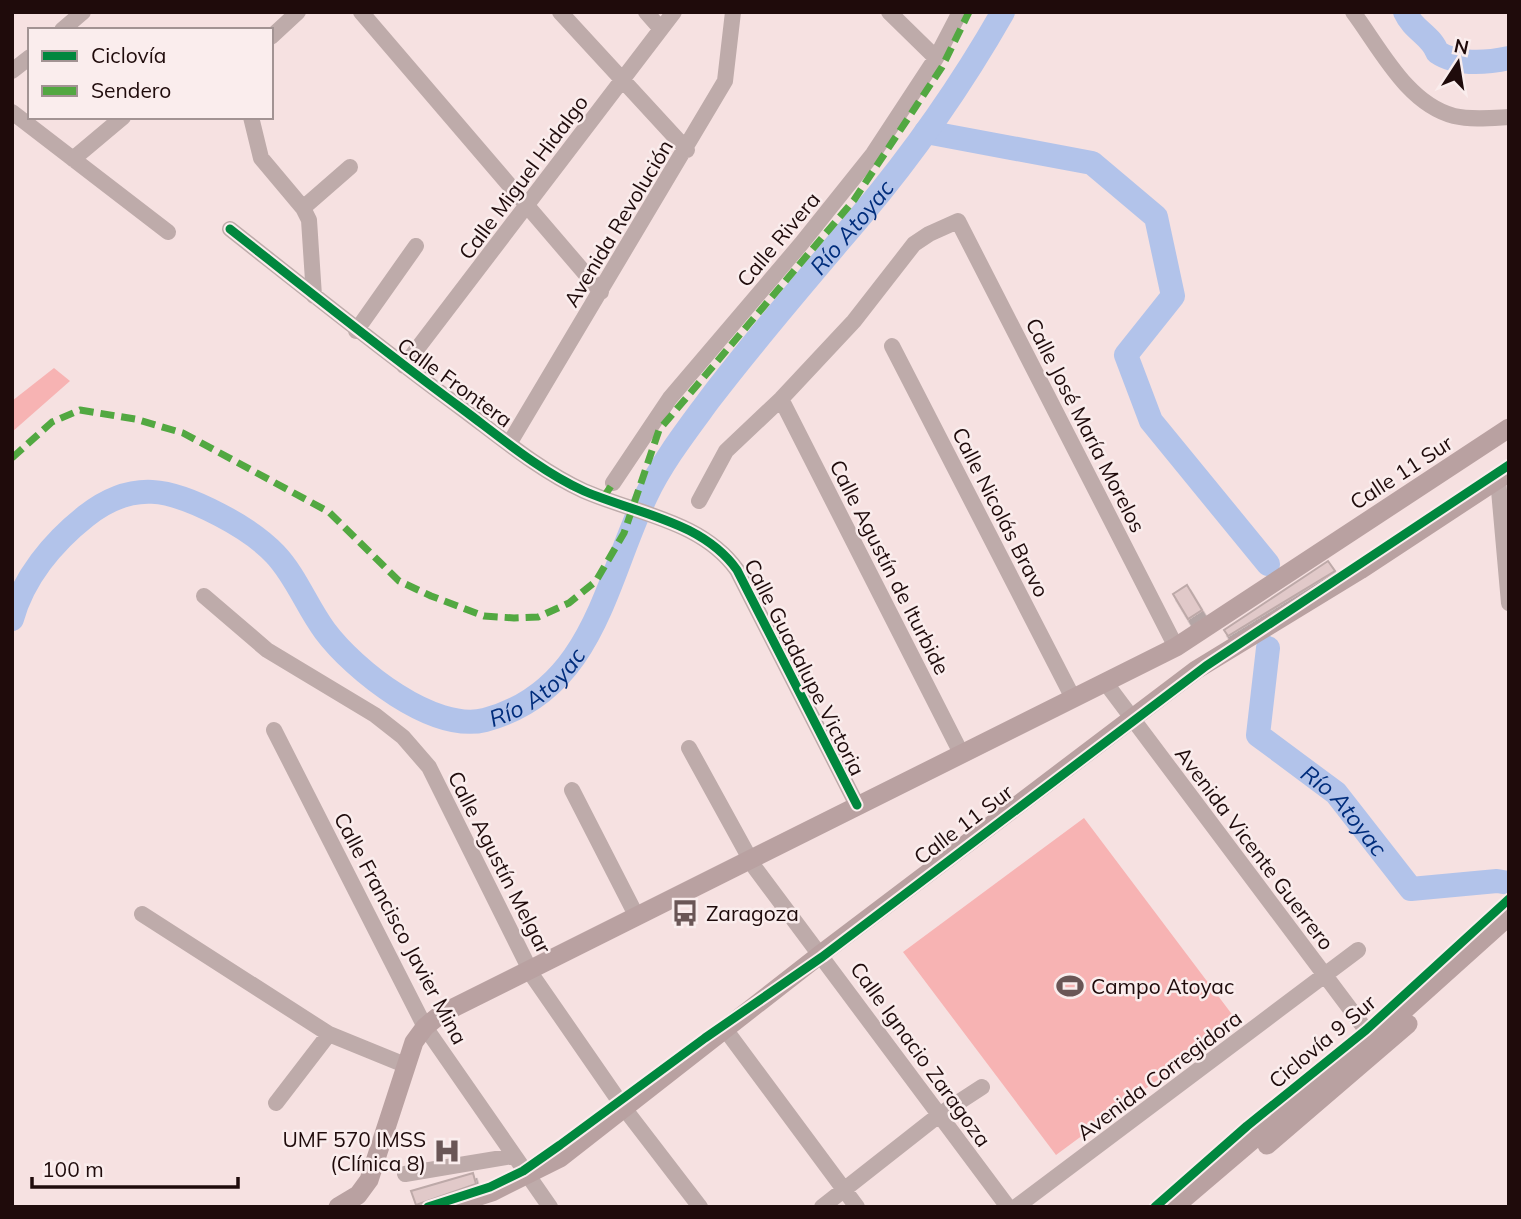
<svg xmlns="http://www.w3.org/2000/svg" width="1521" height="1219" font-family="Mulish,sans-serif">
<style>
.green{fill:#f7b3b3}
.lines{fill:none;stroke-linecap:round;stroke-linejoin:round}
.river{stroke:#b2c3ea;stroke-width:24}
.building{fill:#e1c9c9;stroke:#bda9a8;stroke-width:2;filter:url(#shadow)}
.minor{stroke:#beabaa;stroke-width:16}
.major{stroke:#b9a1a1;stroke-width:19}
.quiet{stroke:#52a841;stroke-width:7;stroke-dasharray:14 7;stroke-linecap:butt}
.cycleway-casing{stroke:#faeded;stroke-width:13}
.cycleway{stroke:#00873e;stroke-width:9}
.labels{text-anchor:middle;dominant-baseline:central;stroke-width:5;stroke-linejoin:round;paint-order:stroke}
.street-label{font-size:21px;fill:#1f0b0b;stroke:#faeded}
.poi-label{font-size:21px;fill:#1f0b0b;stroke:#faeded;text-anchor:start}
.water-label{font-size:23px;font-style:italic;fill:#002d7c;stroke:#faeded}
</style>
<defs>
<filter id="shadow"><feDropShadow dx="3.5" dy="6" stdDeviation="0" flood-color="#0004"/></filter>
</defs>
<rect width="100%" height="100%" fill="#f6e1e1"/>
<path class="green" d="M54,368L70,381L12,432V401Z
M1084,818L1237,1021L1056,1155L903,952Z"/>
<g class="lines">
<g class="river">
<path d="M1405,12C1413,30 1432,36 1437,52C1456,65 1486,63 1509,58"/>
<path d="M926,132L1092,163L1156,217L1173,296L1126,355L1151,421L1268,564"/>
<path id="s1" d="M12,619C23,578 53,542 86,516C133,479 171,489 220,515C241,526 259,537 275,554C296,576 307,607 325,631C354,670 433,733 485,720C593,691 605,582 646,496C662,462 687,430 709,400C757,337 808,278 859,218C913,154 962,84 1003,12"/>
<path id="s2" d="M1268,648L1258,735L1336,793L1411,889L1497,881L1509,883"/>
</g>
</g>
<path class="building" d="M1328,561L1335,571L1228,636L1224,630Z
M1187,585L1202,610L1188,619L1173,594Z
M473,1173L476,1184L416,1205L411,1191Z"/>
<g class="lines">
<path class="minor" d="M361,12L601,292
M560,12L687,150
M646,12L660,28
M889,12L936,58
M1353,12C1380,48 1407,104 1454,116C1471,120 1491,118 1509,117
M62,30L83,12
M271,37L298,12
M12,71L30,57
M12,112L168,232
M251,117L261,158L303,208L309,220L314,296
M73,159L123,117
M303,208L350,167
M230,229C306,289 382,350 461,408C500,437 540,471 584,491C637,514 702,521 737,570L857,805
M356,331L416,246
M892,346L1073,698
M404,366L674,12
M781,399L961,753
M509,444L725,81L733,12
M1498,479L1509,603
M613,483L670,398L801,244L873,154L936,58L960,12
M699,501L726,451L781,399L854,321L914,244L929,234L958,221L1176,647
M204,596L267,650L375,715L403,737L429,767L534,978L624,1108L700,1207
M1105,682L1366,1030L1381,1046
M274,730L425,1027L550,1207
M689,748L755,868L1008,1207
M572,790L636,915
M142,914L329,1034L405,1065
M725,1029L857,1207
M276,1103L329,1034
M405,1174L513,1156
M822,1207L939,1115L982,1087
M1016,1207L1358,950"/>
<path class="major" d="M1267,1145L1408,1024
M338,1207L358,1195L369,1180L414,1042L425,1027L441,1014L1176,647L1509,428
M445,1207L492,1192L560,1158L821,954L1196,670L1360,570L1509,472
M1174,1207L1382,1030L1509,916"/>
<path class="quiet" d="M12,458L52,422L80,410L135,419L183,433L329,512L399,581L431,596L484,616L514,618L538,617L569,603L596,581L624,533L659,430L854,200L942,67L969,12
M603,498L613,483"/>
<defs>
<path id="cycleway" d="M230,229C306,289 382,350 461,408C500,437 540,471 584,491C637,514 702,521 737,570L857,805
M428,1207L490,1187L523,1171L560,1145L705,1038L822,957L1206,666L1509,465
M1155,1207L1247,1126L1366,1030L1509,899"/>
</defs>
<use href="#cycleway" class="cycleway-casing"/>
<use href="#cycleway" class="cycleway"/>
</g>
<defs>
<symbol id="bus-bare" viewBox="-9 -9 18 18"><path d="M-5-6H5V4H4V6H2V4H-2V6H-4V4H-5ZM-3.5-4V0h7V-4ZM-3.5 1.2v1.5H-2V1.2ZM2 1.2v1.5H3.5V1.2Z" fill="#6a5656" stroke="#faeded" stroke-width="2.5" paint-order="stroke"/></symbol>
<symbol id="stadium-bare" viewBox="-9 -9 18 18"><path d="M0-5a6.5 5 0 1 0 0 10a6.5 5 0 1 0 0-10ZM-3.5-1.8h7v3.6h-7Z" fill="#6a5656" stroke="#faeded" stroke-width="2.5" paint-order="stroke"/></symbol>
<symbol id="hospital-bare" viewBox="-9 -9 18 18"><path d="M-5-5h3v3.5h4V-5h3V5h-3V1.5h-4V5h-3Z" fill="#6a5656" stroke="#faeded" stroke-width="2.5" paint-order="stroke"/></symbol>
</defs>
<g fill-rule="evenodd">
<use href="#bus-bare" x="666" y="894" width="38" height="38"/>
<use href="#stadium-bare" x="1051" y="967" width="38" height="38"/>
<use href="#hospital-bare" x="428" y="1132" width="38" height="38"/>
</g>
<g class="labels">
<g class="street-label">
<text transform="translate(523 177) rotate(-53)">Calle Miguel Hidalgo</text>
<text transform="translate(618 223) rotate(-59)">Avenida Revolución</text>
<text transform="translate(778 239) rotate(-50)">Calle Rivera</text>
<text transform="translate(455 382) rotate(36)">Calle Frontera</text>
<text transform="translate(1086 425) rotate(63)">Calle José María Morelos</text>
<text transform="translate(1401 472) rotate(-33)">Calle 11 Sur</text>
<text transform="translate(1001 512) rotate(63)">Calle Nicolás Bravo</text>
<text transform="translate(890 567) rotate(63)">Calle Agustín de Iturbide</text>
<text transform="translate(805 667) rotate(63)">Calle Guadalupe Victoria</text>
<text transform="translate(963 824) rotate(-37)">Calle 11 Sur</text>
<text transform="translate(1255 848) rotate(53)">Avenida Vicente Guerrero</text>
<text transform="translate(500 862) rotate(63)">Calle Agustín Melgar</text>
<text transform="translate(401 928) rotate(62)">Calle Francisco Javier Mina</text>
<text transform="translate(1322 1041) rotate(-40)">Ciclovía 9 Sur</text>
<text transform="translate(921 1054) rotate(54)">Calle Ignacio Zaragoza</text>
<text transform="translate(1159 1075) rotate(-37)">Avenida Corregidora</text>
</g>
<g class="poi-label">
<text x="706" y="913">Zaragoza</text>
<text x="1091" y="986">Campo Atoyac</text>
<text x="426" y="1139" text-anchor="end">UMF 570 IMSS<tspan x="426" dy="24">(Clínica 8)</tspan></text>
</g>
<g class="water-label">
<text stroke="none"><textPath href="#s1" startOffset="1251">Río Atoyac</textPath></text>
<text stroke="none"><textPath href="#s1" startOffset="686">Río Atoyac</textPath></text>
<text stroke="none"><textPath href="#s2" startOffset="203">Río Atoyac</textPath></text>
</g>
</g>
<rect width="1521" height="1219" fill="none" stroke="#1f0b0b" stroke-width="28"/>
<rect x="28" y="28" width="245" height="91" fill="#faeded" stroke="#a29393" stroke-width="2"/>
<rect x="42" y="51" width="35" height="10" fill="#00873e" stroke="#a29393" stroke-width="2"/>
<text x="91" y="63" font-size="21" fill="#1f0b0b">Ciclovía</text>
<rect x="42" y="86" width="35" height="10" fill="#52a841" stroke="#a29393" stroke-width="2"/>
<text x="91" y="98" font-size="21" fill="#1f0b0b">Sendero</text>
<g transform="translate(1458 63) rotate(12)" stroke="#faeded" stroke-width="5" paint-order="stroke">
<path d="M0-5L12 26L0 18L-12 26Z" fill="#1f0b0b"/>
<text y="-10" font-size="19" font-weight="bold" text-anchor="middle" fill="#1f0b0b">N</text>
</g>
<path d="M32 1177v10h206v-10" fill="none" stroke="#1f0b0b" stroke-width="3.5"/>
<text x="42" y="1177" font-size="21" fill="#1f0b0b" stroke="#faeded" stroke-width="5" paint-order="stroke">100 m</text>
</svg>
